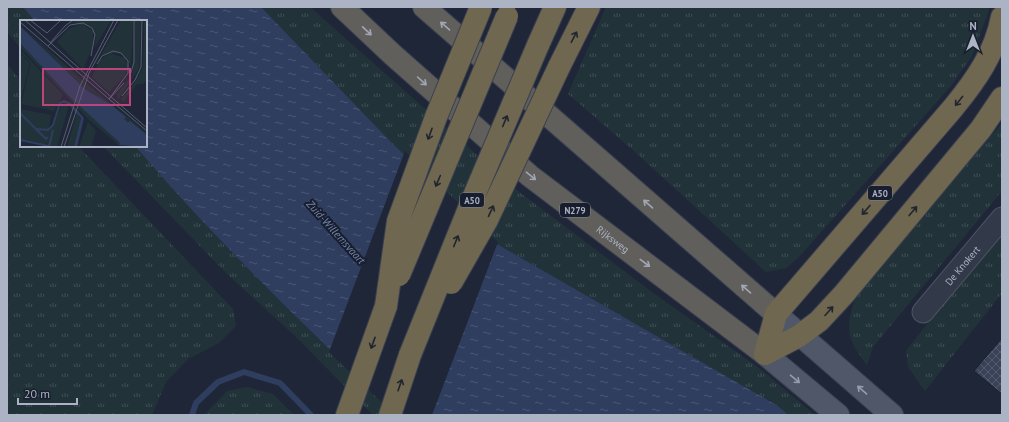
<svg xmlns="http://www.w3.org/2000/svg" width="1009" height="422" font-family="'PT Sans',sans-serif">
<style>
.grass{fill:url(#grass-tufts)}
.water{fill:url(#water-ripples)}
.pier{fill:#1f2638}
.lines{fill:none;stroke-linecap:round;stroke-linejoin:round}
.stream{stroke:#2f3d5e;stroke-width:6}
.building{fill:url(#building-cross-hatch);stroke:#1a202f}
.minor-casing{stroke:#4d5363;stroke-width:23}
.primary-casing{stroke:#3c4252;stroke-width:24}
.trunk-casing{stroke:#3a4050;stroke-width:24}
.motorway-casing{stroke:#3a4050;stroke-width:24}
.minor{stroke:#323948;stroke-width:21}
.primary{stroke:#505769;stroke-width:22}
.trunk{stroke:#605f5c;stroke-width:22}
.motorway{stroke:#6f674f;stroke-width:22}
.motorway-bridge-casing{stroke:#3a4050;stroke-width:24;stroke-linecap:butt}
.motorway-bridge{stroke:#6f674f;stroke-width:22}
.oneway{stroke:#a1a6b5}
.oneway2{stroke:#212530}
.oneway3{stroke:#959cae}
.labels{text-anchor:middle;dominant-baseline:central;stroke-width:4;stroke-linejoin:round;paint-order:stroke}
.shield{fill:#181e2d;stroke:#808697;stroke-width:1}
.shield-label{font-size:9px;font-weight:bold;fill:#acb3c5}
.street-label{font-size:10px;fill:#acb3c5;stroke:#181e2d}
.water-label{font-size:11px;font-style:italic;fill:#7385b0;stroke:#181e2d}
.inset-river{fill:none;stroke:#2f3d5e;stroke-width:2}
.inset-road{fill:none;stroke:#575e70;stroke-width:1}
.view{fill:#bb467b;fill-opacity:0.15;stroke:#bb467b;stroke-width:2}
.inset-edge{fill:none;stroke:#acb3c5;stroke-width:2}
</style>
<defs>
<pattern id="grass-tufts" width="24" height="20" patternUnits="userSpaceOnUse"><rect width="24" height="20" fill="#213339"/><path d="M3 7l-1-3M5 7V3M7 7l1-3M15 17l-1-3M17 17v-4M19 17l1-3" fill="none" stroke="#3f4e54"/></pattern>
<pattern id="water-ripples" width="26" height="14" patternUnits="userSpaceOnUse"><rect width="26" height="14" fill="#2f3d5e"/><path d="M2 4q2-2 4 0t4 0M15 11q2-2 4 0t4 0" fill="none" stroke="#4a5774"/></pattern>
<pattern id="building-cross-hatch" width="8" height="8" patternUnits="userSpaceOnUse"><rect width="8" height="8" fill="#3a4258"/><path d="M0 0l8 8M0 8l8-8" fill="none" stroke="#545b6e"/></pattern>
</defs>
<rect width="100%" height="100%" fill="#1f2638"/>
<path class="grass" d="M7,7H23L35,21H21V48L7,32Z
M261,7H310L518,191L656,295L759,368L815,415H788L778,406L497,244L452,198L391,142Z
M606,7H989L988,13L972,56L950,87L798,258L786,268L766,272L634,151L568,94Z
M7,64L21,81V146H78L233,309L236,326L219,343L188,359L166,382L152,415H7Z
M1002,123V191L873,347L867,365C847,340 845,329 855,299Z
M103,146H135C216,241 307,328 398,415H373L295,336L226,273Z
M1002,234V293L925,391L908,367L906,351L931,319Z
M247,387L273,394L294,415H204L227,391Z"/>
<path class="water" d="M23,7H261L391,142L497,244L778,406L788,415H398C307,328 216,241 135,146H146V21H35Z"/>
<path class="pier" d="M405,151L498,242L432,415H395L329,352Z
M316,390L338,414L339,415H306Z"/>
<g class="lines">
<path class="stream" d="M192,415L196,403L218,382L244,372L280,383L311,415"/>
</g>
<path class="building" d="M1002,338V394L974,371Z"/>
<g class="lines">
<defs>
<g id="minor">
<path id="s1" d="M923,312L1002,218"/>
</g>
<path id="primary" d="M776,314L892,415
M765,354L838,415"/>
<g id="trunk">
<path id="s2" d="M342,7L393,55L530,176L765,354"/>
<path d="M424,7L776,314"/>
</g>
<path id="motorway" d="M538,45L555,7
M559,67L589,7
M765,354L776,314L953,108C976,80 995,53 1002,17
M765,354L799,336L819,321L844,294L981,129L1002,98
M347,415L386,306
M390,415L410,355"/>
</defs>
<use href="#minor" class="minor-casing"/>
<use href="#primary" class="primary-casing"/>
<use href="#trunk" class="trunk-casing"/>
<use href="#motorway" class="motorway-casing"/>
<use href="#minor" class="minor"/>
<use href="#primary" class="primary"/>
<use href="#trunk" class="trunk"/>
<use href="#motorway" class="motorway"/>
<defs>
<path id="motorway-bridge" d="M399,275L507,16
M451,283L487,220L559,67
M386,306L398,221L436,117L481,7
M410,355L476,191L538,45"/>
</defs>
<use href="#motorway-bridge" class="motorway-bridge-casing"/>
<use href="#motorway-bridge" class="motorway-bridge"/>
</g>
<defs><path id="oneway-shaft" d="M-6 0H5M1.5-3L5.5 0L1.5 3" fill="none" stroke-width="1.6" stroke-linecap="round" stroke-linejoin="round"/></defs>
<g class="oneway">
<use href="#oneway-shaft" transform="translate(445 26) rotate(-139)"/>
<use href="#oneway-shaft" transform="translate(367 31) rotate(43)"/>
<use href="#oneway-shaft" transform="translate(422 81) rotate(42)"/>
<use href="#oneway-shaft" transform="translate(531 176) rotate(39)"/>
<use href="#oneway-shaft" transform="translate(648 204) rotate(-139)"/>
<use href="#oneway-shaft" transform="translate(645 263) rotate(37)"/>
<use href="#oneway-shaft" transform="translate(746 289) rotate(-139)"/>
</g>
<g class="oneway2">
<use href="#oneway-shaft" transform="translate(574 37) rotate(-63)"/>
<use href="#oneway-shaft" transform="translate(959 101) rotate(128)"/>
<use href="#oneway-shaft" transform="translate(505 121) rotate(-67)"/>
<use href="#oneway-shaft" transform="translate(430 134) rotate(110)"/>
<use href="#oneway-shaft" transform="translate(438 181) rotate(113)"/>
<use href="#oneway-shaft" transform="translate(866 210) rotate(131)"/>
<use href="#oneway-shaft" transform="translate(491 211) rotate(-65)"/>
<use href="#oneway-shaft" transform="translate(913 211) rotate(-50)"/>
<use href="#oneway-shaft" transform="translate(456 241) rotate(-68)"/>
<use href="#oneway-shaft" transform="translate(829 311) rotate(-48)"/>
<use href="#oneway-shaft" transform="translate(373 343) rotate(110)"/>
<use href="#oneway-shaft" transform="translate(400 385) rotate(-71)"/>
</g>
<g class="oneway3">
<use href="#oneway-shaft" transform="translate(795 379) rotate(40)"/>
<use href="#oneway-shaft" transform="translate(862 390) rotate(-139)"/>
</g>
<g class="labels">
<g class="shield">
<rect x="868" y="186" width="24" height="14" rx="3"/>
<rect x="460" y="193" width="24" height="14" rx="3"/>
<rect x="560" y="203" width="30" height="14" rx="3"/>
</g>
<g class="shield-label">
<text x="880" y="193">A50</text>
<text x="472" y="200">A50</text>
<text x="575" y="210">N279</text>
</g>
<g class="street-label">
<text stroke="none"><textPath href="#s2" startOffset="357">Rijksweg</textPath></text>
<text stroke="none"><textPath href="#s1" startOffset="61">De Knokert</textPath></text>
</g>
<g class="water-label">
<text transform="translate(336 232) rotate(48)">Zuid-Willemsvaart</text>
</g>
</g>
<g transform="translate(20 20)">
<rect width="127" height="127" fill="#1f2638"/>
<path d="M55,0H91L75,27L76,16L71,6L51,3ZM101,0H113L111,45L100,32L81,35ZM115,0H121L119,48L98,80L97,74L113,53ZM124,0H127V59L123,64H117L103,82L101,79L115,62L123,47ZM62,4L73,11V26L63,49L37,22L48,9ZM0,5L68,65L127,113V115L110,101L108,102L104,99L90,84L66,70ZM0,23L35,61L100,123L99,125L68,99L0,27ZM0,29L43,75L34,91L1,84L11,43L0,32ZM90,33L105,38L108,46L105,56L89,72L72,57L80,40ZM43,82L49,85L37,127H29L26,121L29,118L26,117V112L33,106ZM57,93L61,100L54,127H47ZM68,102L76,111L71,127H59Z" fill="#213339"/>
<path d="M0,33L10,43L0,83ZM0,83L1,89L31,95L26,126L0,121Z" fill="#213339"/>
<path d="M0,6L66,70L90,84L106,97L104,99L108,102L110,101L127,115V127L99,125L100,123L52,79L0,23ZM50,82L64,98L57,127H54L61,98L49,85Z" fill="#2f3d5e"/>
<path class="inset-river" d="M0,93L26,119L28,117M16,109L28,110L33,105L40,83L44,81L50,84M0,120L29,126M29,127L33,110"/>
<path class="inset-road" d="M5,0L90,76M10,0L27,13L41,0M0,2L89,79M30,23L45,6L53,0M28,26L50,5L63,3L72,8L75,15L71,36M77,44L82,36L93,31L101,33L108,41V53L89,79M110,56L114,42V0M90,76L127,108M102,76L115,60L121,47L122,0M89,79L127,111M89,79L104,63M41,127L60,66L94,0M44,127L69,53L98,0"/>
<path class="view" d="M23,49H110V85H23Z"/>
<rect width="127" height="127" class="inset-edge"/>
</g>
<rect width="1009" height="422" fill="none" stroke="#acb3c5" stroke-width="16"/>
<g transform="translate(973 36)" stroke="#181e2d" stroke-width="3" paint-order="stroke">
<path d="M0-3L7 15L0 10L-7 15Z" fill="#acb3c5"/>
<text y="-6" font-size="11" font-weight="bold" text-anchor="middle" fill="#acb3c5">N</text>
</g>
<path d="M18 398v6h59v-6" fill="none" stroke="#acb3c5" stroke-width="2"/>
<text x="24" y="398" font-size="12" fill="#acb3c5" stroke="#181e2d" stroke-width="3" paint-order="stroke">20 m</text>
</svg>
